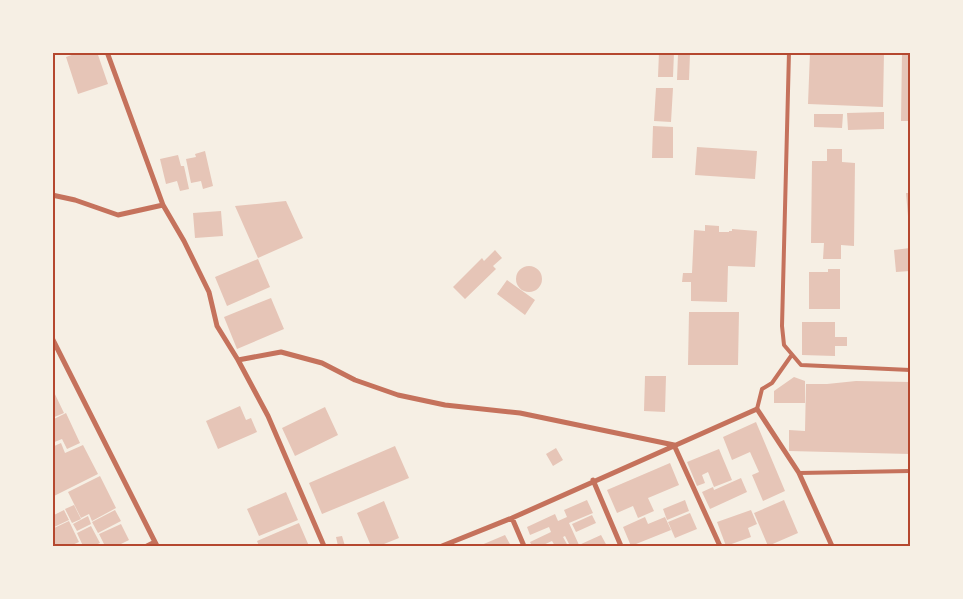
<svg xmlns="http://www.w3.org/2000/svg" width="963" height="599" font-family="Barlow,sans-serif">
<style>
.building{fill:#e6c5b7}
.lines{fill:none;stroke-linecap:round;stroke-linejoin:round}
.service{stroke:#c5725c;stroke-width:4}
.minor{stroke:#c5725c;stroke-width:5}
.neatline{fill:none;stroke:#b5482f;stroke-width:2}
</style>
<rect width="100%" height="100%" fill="#f6efe4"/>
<path class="building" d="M80,52H97L108,84L78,94L66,57Z
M659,52H674L673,77H658Z
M810,52H884L883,107L808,104Z
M902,52H910V121H901Z
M678,54H690L689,80H677Z
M656,88H673L671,122L654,121Z
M884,112V129L848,130L847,113Z
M814,114H843L842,128L814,127Z
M653,126L673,127V158H652Z
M697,147L757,151L755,179L695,175Z
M827,149H842V162L855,163L854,246L841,245V259H823L824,243H811L812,161H827Z
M205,151L213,186L203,189L201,181L191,183L186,159L196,157L195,154Z
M178,155L181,166H184L189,189L180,191L177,181L166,184L160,159Z
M906,193H910V215L908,216Z
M286,201L303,238L258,258L235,206Z
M221,211L223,236L195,238L193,213Z
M705,225L719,226V232H729V231H732V229L757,231L755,267L728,266L727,302L691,301V282H682L683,273H692L694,230L705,231Z
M910,248V271L896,272L894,250Z
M495,250L502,258L493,266L496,269L465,299L453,287L482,258L484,261Z
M258,259L270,287L227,306L215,277Z
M516 279a13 13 0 1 1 26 0a13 13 0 1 1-26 0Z
M828,269H840V309H809V272H828Z
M507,280L535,300L525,315L497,294Z
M271,298L284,329L237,349L224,317Z
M689,312H739L738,365H688Z
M802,322H835V337H847V346H835V356L802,355Z
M645,376H666L665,412L644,411Z
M794,377L805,381V403H774V391Z
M856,381L910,382V454L789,451V430L805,431L806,384H827Z
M52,388L64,413L52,418Z
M240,406L246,420L251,418L257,432L218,449L206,421Z
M325,407L338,435L295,456L282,428Z
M66,413L80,443L67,449L62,439L52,443V420Z
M756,422L785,491L763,501L752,475L759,472L750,452L732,460L723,437Z
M61,443L65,453L83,445L98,474L52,497V447Z
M395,446L409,478L322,514L309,483Z
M556,448L563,460L553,466L546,454Z
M719,449L732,480L714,487L708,472L702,475L705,483L697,486L687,462Z
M670,463L679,485L648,498L654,511L638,518L633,506L617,513L607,490Z
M100,476L116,508L92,521L89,514L81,518L68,492Z
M741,478L747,492L710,509L702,492L713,487L714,490Z
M286,492L298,520L259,536L247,509Z
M587,500L593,513L569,523L579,545L601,535L607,546H570L565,536L563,537L568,546H555L552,541L541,546H532L530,542L551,532L549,527L530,535L527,527L555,514L558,521L567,517L564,510Z
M685,500L689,511L667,520L663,509Z
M784,500L798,533L768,546L754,513Z
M384,501L399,538L379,546H371L357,513Z
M74,505L81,519L72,523L65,509Z
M64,510L69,520L52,528V516Z
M115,510L121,521L98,533L92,522Z
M751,510L757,524L748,528L751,537L726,546L717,522Z
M690,513L697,529L675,538L668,522Z
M592,515L596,523L576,532L572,524Z
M88,516L91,524L77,531L73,524Z
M645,517L648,524L665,517L671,530L631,546L623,527Z
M69,521L79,542L70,546H56L52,539V529Z
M299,523L309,546H259L257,541Z
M121,524L129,540L117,546H105L99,534Z
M91,526L100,543L93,546H83L77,533Z
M505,535L511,546H479Z
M342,536L345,546H338L336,537Z"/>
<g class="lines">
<path class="service" d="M789,52L782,326L784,345L801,365L910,370
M757,409L762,389L772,383L791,356
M799,473L910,471"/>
<path class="minor" d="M107,52L163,205
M52,195L75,200L118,215L163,205L184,241L209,292L217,326L238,360L281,352L322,363L355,380L398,395L445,405L520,413L674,445L720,546
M52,338L157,546
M238,360L268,416L324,546
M593,480L621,546
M512,518L524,546
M147,546L155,542
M442,546L512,518L757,409L799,473L832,546"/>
</g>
<rect width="963" height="599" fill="none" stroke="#f6efe4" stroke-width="108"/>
<rect x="54" y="54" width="855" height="491" class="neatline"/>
</svg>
